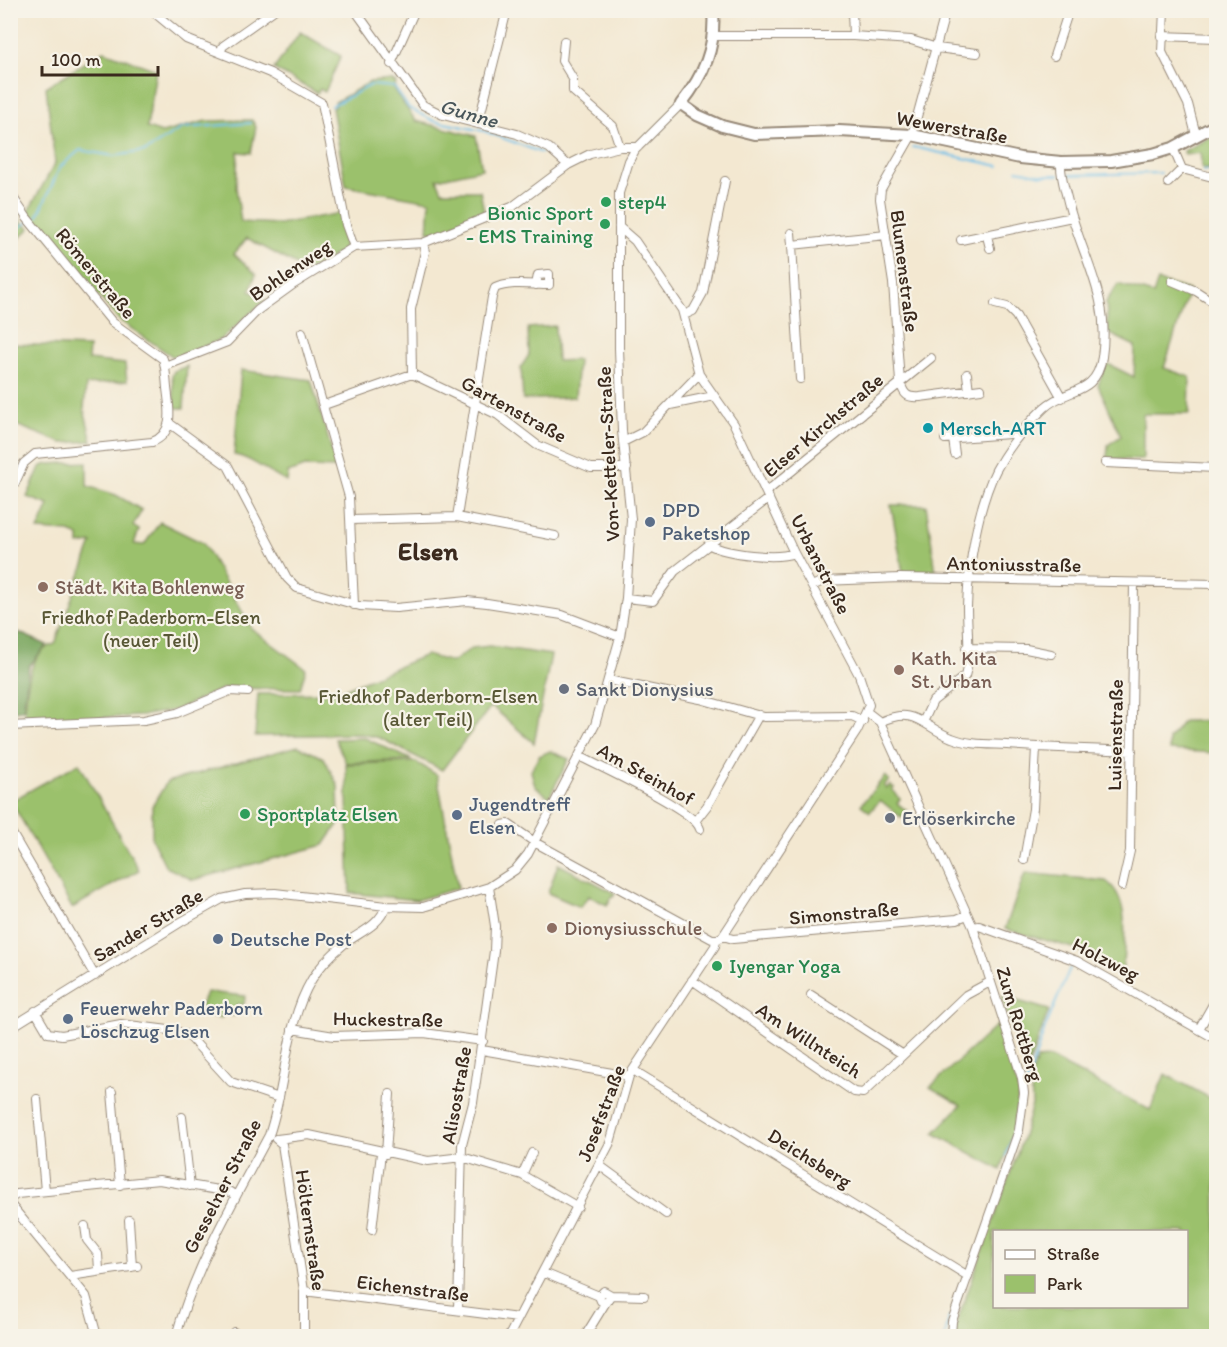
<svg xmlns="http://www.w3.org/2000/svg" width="1227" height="1347" font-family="Itim,sans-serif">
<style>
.green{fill:#9bc16c;stroke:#6b7645;stroke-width:1.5;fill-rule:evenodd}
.forest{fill:#7ca760;stroke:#5c683f;stroke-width:1.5}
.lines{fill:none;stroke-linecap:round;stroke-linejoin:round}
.stream{stroke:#6dbfe9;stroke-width:2}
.minor-casing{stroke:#978978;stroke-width:10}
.major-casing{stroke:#978978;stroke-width:14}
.minor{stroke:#fff;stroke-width:8}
.major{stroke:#fff;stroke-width:10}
.leisure-dot{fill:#2e9e5b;stroke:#f7f3e8;stroke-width:2}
.culture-dot{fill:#0f9aa8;stroke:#f7f3e8;stroke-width:2}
.service-dot{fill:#5c6f8a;stroke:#f7f3e8;stroke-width:2}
.education-dot{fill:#8d6e63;stroke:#f7f3e8;stroke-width:2}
.worship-dot{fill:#6b7280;stroke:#f7f3e8;stroke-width:2}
.labels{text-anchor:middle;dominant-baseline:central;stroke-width:4.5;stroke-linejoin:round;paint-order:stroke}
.street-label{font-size:20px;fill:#3b2a1e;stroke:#f7f3e8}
.leisure-label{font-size:20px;fill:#27864d;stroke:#f7f3e8;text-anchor:start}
.culture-label{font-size:20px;fill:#0d838f;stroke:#f7f3e8;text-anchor:start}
.service-label{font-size:20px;fill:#4e5e75;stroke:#f7f3e8;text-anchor:start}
.education-label{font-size:20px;fill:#785e54;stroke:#f7f3e8;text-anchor:start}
.park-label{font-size:20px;fill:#585735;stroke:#f7f3e8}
.worship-label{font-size:20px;fill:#5b616d;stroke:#f7f3e8;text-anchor:start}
.water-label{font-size:21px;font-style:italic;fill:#4a575b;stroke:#f7f3e8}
.district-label{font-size:26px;font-weight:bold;fill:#3b2a1e;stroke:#f7f3e8}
</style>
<rect width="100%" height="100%" fill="#f7f3e8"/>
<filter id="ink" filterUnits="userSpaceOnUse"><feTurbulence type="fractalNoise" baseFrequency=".0167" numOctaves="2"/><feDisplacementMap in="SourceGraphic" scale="12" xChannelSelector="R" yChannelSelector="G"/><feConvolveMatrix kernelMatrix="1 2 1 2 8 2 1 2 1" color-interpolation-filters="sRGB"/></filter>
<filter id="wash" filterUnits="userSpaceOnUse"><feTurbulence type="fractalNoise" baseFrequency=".008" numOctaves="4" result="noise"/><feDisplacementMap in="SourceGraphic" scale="24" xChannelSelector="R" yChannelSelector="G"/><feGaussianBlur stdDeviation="1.35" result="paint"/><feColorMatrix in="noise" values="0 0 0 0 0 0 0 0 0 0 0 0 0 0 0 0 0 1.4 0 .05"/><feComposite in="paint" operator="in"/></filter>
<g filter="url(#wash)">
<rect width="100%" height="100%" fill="#f3e8d1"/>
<path class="green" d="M300,32L341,56L325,92L320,89L317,93L274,69Z
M104,51L156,70L147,128L162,133L206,121L252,120L256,127L251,153L238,152L236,187L241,222L279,224L341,213L345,239L344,250L307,271L247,238L234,254L256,274L250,291L265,300L220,340L178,356H172L119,320L28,212L55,163L46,87Z
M391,80L396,83L394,90L416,121L476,136L482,169L437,179L442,191H480L484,211L436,234L428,231L430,201L346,186L332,108L336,106L335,102L370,82Z
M1216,134V169H1202L1200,153L1185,155L1184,151Z
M10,205L22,223L30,228L11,246Z
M1158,281L1189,290L1164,368L1190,377L1189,414H1143V460L1107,459L1108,445L1121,436L1098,385L1106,363L1134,377L1135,346L1108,333L1106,302L1118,284L1153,294Z
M555,326L557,361L578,360L575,397L523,400L521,367L529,355L528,328Z
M11,344L89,347L88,360L125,364L127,381L86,385L84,409L92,441L62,443L11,423Z
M187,366L184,408H175L172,376L174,371Z
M241,370L311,380L337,468L305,467L288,473L287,482C269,474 253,458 234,455Z
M87,462V486L116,495L142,510L133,526L139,530L134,544L144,545L160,522L203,543L252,629L306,669L300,689L224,688L175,710L141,716L24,721C27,697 25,652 55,644L92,543L79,545V536L69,532L38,530L49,505L27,497L40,467L47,464Z
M891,505H926L936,572L903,573Z
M490,646L551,655L534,743L491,706L442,770L380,738L362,734L255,736L258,694L335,693L426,655L452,662L472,648Z
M1183,721H1215L1214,753L1169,750V739Z
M365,738L412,760L346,763L335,739Z
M298,746L324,758L338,786L339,823L324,845L193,880L166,867L152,839V806L167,782Z
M550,751L569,759L549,797L535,786L531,771L539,756Z
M416,762L437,775L458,888L417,900L350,893L346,764Z
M79,763L139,870L72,908L11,801Z
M885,776L889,780L884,786L887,788L890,785L894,788L892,790L900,799L897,803L907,811L901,817L880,800L870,812L861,805Z
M558,864L615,893L607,905L589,896L580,907L548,893Z
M1025,873L1106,881C1132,899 1124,947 1122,974L1077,949L1005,929Z
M206,992L245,996L244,1005L237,1004L234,1016L223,1013L221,1019L199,1011Z
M1001,996L1049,1010L1027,1069Z
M998,1024L1019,1092L1013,1131L1001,1170L934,1133L961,1105L930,1087Z
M1050,1058L1150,1110L1165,1074L1216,1101V1331L1177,1336H955L957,1322L1022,1140L1032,1105L1031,1077L1037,1059ZM994,1232H1186V1306H994Z"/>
<path class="forest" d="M11,629L47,645L29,666L23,710L11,711Z"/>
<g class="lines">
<path class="stream" d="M331,106L371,85L394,87L409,108L434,121L484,131L542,153
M913,147L999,166
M1017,170L1043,175H1059
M1203,171H1216
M1065,175L1161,173
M10,233L38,216L60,167L80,150L114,156L146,151L182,128L251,123
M1026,1084L1045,1028L1070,968
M1006,1156L1016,1125
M945,1336L949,1317"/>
</g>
</g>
<g filter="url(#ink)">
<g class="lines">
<defs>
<path id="minor" d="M151,10L186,39L270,73L322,103L346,225L354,247
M355,10L423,105L443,115L517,134L549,148L568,165
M852,10L853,36
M946,10L912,135L881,189L880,199L893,283L900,382C904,395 907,398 920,397L981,389
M1164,10L1162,52L1188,104L1196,135
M713,36H853L911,40L937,48L977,53
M1161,36L1216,38
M564,41L562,61L573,79V91L613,126L620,147
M220,52L223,46L274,10
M1054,56L1068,13L1061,10
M391,64L415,10
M478,124L507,10
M1173,148L1182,169L1216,178
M1168,183L1182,169
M10,193L27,218L112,322L163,359C166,368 166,378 167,388C169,407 176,433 152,442L35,454L24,463L10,494
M791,233L792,245
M987,236L990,248
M961,240L1072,217
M423,243L425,252L411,309L412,374L498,415L537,445L591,468H627
M1172,281L1196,291L1216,304
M995,304L1007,307L1016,316L1062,398
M684,315L693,311L703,293L725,181
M302,332L349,497L354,605
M165,366L227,342L258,310L294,284L354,247L423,243L512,207L568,165L590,154L620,147H638
M967,374L969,391
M800,379L792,245L886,235
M324,405L412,374
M670,405L714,396
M169,423L228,466L287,578L297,588L360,606L396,608L467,601L487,603L562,615L620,637
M945,439L1022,433
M953,439L955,454
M623,442L643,432L699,374
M1105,463L1216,468
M766,492L931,358
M457,517L492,297L495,288C510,281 533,285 549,285V274L538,275L536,285
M351,520L457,517L555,536
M710,545C727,554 776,560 794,553
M812,586L823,581L900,578L1216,584
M626,598L653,601L675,571L769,498
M966,648L1026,649L1051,654
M608,680L700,699L764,717L852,716L863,721
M867,712L880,722L973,927L1022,1078L1024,1093L1019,1130L952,1321L951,1336
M924,720L933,701L965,676C971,656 967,629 967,607C968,566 978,506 996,470C1008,448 1026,425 1044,408C1066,387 1096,397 1102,357C1111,297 1082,258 1068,202C1065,189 1060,176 1061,162
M880,722C915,705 923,727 952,738C969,745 989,744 1007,745C1048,748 1090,749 1132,751
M10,726L144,720L177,713L230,691L248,692
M581,757C602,768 695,810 700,829
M696,820L707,806L759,715
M503,825L508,824L536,843L712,939H718L723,936L857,731L869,705L859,675L794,553L734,424L699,374L682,310L635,241L619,227
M10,830L95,976
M1024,860L1033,809L1036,747
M1122,886L1130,851L1134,583
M973,927L979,926L1077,961L1216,1039
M723,936L733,939L957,919L967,915
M692,980L854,1092L863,1093L966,995L990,982
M811,995L902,1054
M35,1011L48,1033L62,1035L121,1024L176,1031L189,1036L231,1082L279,1098
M10,1028L181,922L222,899L245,894L275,893L386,906L423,907L489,887L515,870L528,854L595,725L620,637L626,598L631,519L622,431L619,348V193L629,161L635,150L681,104
M292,1029L334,1036L424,1033L483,1041
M1199,1029L1216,999
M482,1050L629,1076
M633,1070L968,1276
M112,1092L120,1185
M37,1099L45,1191
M182,1117L190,1186
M276,1139L282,1144L304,1291V1336
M277,1139L309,1135L428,1161L462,1157L522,1175L578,1207
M386,1154L390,1094
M599,1165L666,1214
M522,1175L532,1153
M10,1199L17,1194L159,1180L230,1192L236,1196
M10,1204L86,1296L97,1336
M129,1220L132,1267
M85,1226L87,1240L98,1254L99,1270
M372,1230L381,1153
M544,1273L599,1296L601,1301L606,1302L611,1295L604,1291L599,1296
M70,1276L137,1266
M304,1291L518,1318
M611,1295L644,1296
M458,1310L462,1145L473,1103L494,951L495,926L489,887
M234,1332V1336
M176,1336C196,1264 234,1201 269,1135C287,1084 284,1026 312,979C320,966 331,955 343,945C359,932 379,927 386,906
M509,1336L610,1143L629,1076L715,946L716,939
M585,1336L606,1302"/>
<path id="major" d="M713,10C716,48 704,75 681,104L697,115L722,126L754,134L839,131L912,135L1020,158L1061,162L1111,161L1153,154L1173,148L1216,125"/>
</defs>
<use href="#minor" class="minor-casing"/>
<use href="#major" class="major-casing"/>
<use href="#minor" class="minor"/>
<use href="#major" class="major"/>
</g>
</g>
<g class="leisure-dot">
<circle cx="606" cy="202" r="6"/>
<circle cx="605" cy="224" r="6"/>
<circle cx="245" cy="814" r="6"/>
<circle cx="717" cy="966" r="6"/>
</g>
<circle class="culture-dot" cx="928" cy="428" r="6"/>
<g class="service-dot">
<circle cx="650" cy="522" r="6"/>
<circle cx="457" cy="815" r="6"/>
<circle cx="218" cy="939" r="6"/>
<circle cx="68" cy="1019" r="6"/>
</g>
<g class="education-dot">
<circle cx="43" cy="587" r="6"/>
<circle cx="899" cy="670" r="6"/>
<circle cx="552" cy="928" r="6"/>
</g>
<g class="worship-dot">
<circle cx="564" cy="689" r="6"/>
<circle cx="890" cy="818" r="6"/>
</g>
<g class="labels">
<g class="street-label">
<text transform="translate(952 127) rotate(10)">Wewerstraße</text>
<text transform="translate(290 270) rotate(-34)">Bohlenweg</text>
<text transform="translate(905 271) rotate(83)">Blumenstraße</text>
<text transform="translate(96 273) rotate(50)">Römerstraße</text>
<text transform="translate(514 409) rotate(29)">Gartenstraße</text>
<text transform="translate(823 425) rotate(-40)">Elser Kirchstraße</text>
<text transform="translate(608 454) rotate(-93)">Von-Ketteler-Straße</text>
<text transform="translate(821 564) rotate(63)">Urbanstraße</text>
<text transform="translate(1014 564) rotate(1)">Antoniusstraße</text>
<text transform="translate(1115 735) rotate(-89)">Luisenstraße</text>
<text transform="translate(646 774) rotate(29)">Am Steinhof</text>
<text transform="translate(844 913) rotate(-5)">Simonstraße</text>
<text transform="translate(148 925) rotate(-31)">Sander Straße</text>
<text transform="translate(1106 959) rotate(27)">Holzweg</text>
<text transform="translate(388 1019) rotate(1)">Huckestraße</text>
<text transform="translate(1020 1024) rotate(73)">Zum Rottberg</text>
<text transform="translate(809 1040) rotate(33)">Am Willnteich</text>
<text transform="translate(456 1095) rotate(-80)">Alisostraße</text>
<text transform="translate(601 1113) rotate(-69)">Josefstraße</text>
<text transform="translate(810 1158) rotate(32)">Deichsberg</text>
<text transform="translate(222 1186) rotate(-63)">Gesselner Straße</text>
<text transform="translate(311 1230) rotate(82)">Hölternstraße</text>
<text transform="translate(413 1288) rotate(7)">Eichenstraße</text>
</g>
<g class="leisure-label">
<text x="618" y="202">step4</text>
<text x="593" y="213" text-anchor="end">Bionic Sport<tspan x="593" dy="23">- EMS Training</tspan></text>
<text x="257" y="814">Sportplatz Elsen</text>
<text x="729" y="966">Iyengar Yoga</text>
</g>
<g class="culture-label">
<text x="940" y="428">Mersch-ART</text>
</g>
<g class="service-label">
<text x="662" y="510">DPD<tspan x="662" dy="23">Paketshop</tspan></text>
<text x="469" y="804">Jugendtreff<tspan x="469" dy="23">Elsen</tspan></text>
<text x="230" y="939">Deutsche Post</text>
<text x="80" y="1008">Feuerwehr Paderborn<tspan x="80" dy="23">Löschzug Elsen</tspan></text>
</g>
<g class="education-label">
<text x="55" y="587">Städt. Kita Bohlenweg</text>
<text x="911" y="658">Kath. Kita<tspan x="911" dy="23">St. Urban</tspan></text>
<text x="564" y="928">Dionysiusschule</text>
</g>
<g class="park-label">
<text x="151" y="617">Friedhof Paderborn-Elsen<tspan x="151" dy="23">(neuer Teil)</tspan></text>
<text x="428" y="696">Friedhof Paderborn-Elsen<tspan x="428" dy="23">(alter Teil)</tspan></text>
</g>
<g class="worship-label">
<text x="576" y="689">Sankt Dionysius</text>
<text x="902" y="818">Erlöserkirche</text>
</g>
<g class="water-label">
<text transform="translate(469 113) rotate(16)">Gunne</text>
</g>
<g class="district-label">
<text x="428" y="551">Elsen</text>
</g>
</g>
<rect width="1227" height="1347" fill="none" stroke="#f7f3e8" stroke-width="36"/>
<rect x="993" y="1230" width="195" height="78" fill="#f7f3e8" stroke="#aca397" stroke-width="1.5"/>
<rect x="1005" y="1250" width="30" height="9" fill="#ffffff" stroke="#aca397" stroke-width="1.5"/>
<text x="1047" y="1260" font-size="18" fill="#3b2a1e">Straße</text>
<rect x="1005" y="1275" width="30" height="18" fill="#9bc16c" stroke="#aca397" stroke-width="1.5"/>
<text x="1047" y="1290" font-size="18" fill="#3b2a1e">Park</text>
<path d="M42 66v9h116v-9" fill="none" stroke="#3b2a1e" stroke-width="3"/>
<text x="51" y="66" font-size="18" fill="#3b2a1e" stroke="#f7f3e8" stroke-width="4.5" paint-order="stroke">100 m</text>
</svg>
